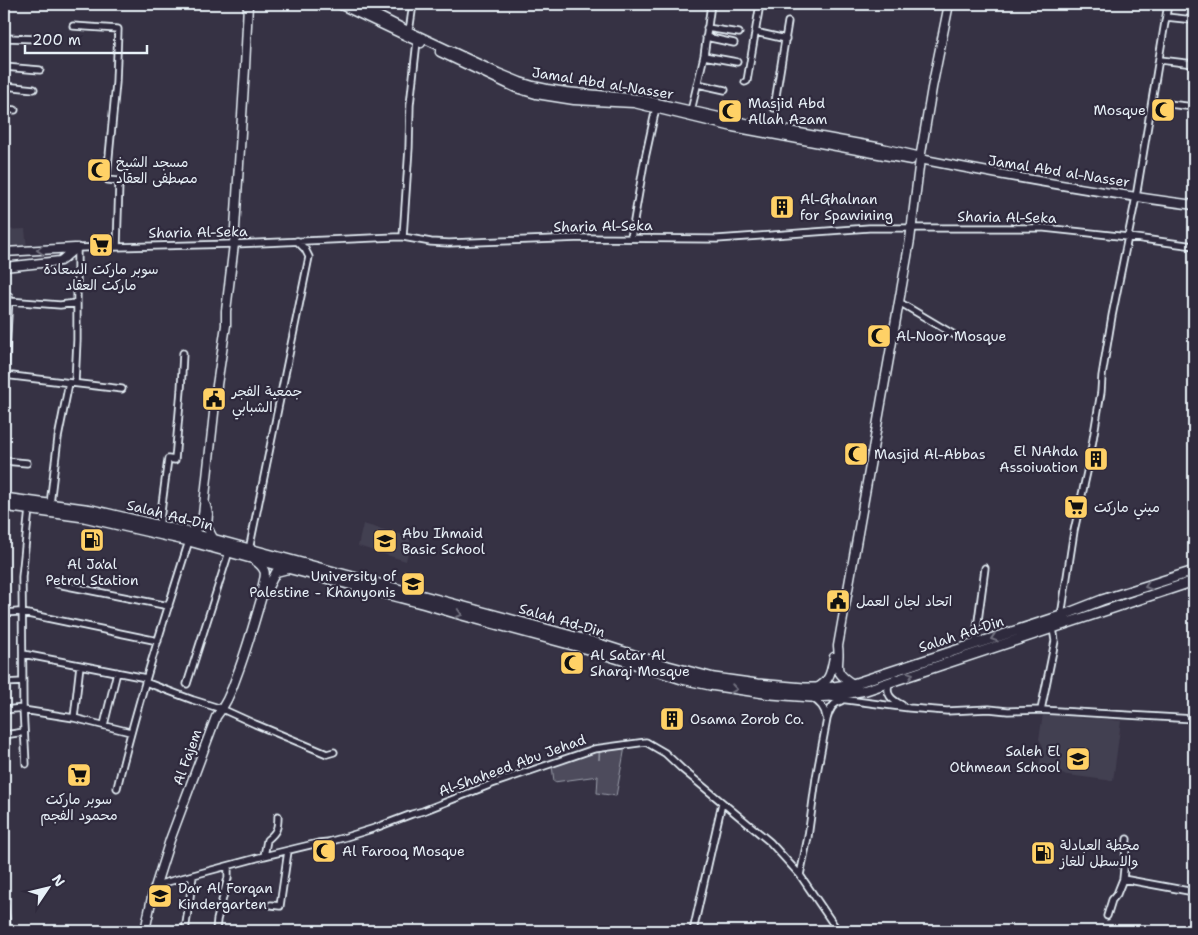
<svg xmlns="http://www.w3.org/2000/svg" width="1198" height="935" font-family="'Shantell Sans','Playpen Sans Arabic',sans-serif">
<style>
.built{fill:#433f51}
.green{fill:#4d4b5c;stroke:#9a9eaa}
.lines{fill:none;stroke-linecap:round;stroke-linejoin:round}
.minor-casing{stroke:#e8f1f8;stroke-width:9}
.major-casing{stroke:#e8f1f8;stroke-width:11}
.highway-casing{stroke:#e8f1f8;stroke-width:12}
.minor{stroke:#2f2a3d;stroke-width:5.5}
.major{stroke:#2f2a3d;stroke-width:8}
.highway{stroke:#2f2a3d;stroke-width:9}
.oneway{stroke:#70707e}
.labels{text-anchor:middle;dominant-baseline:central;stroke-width:4.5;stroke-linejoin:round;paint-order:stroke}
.street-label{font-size:14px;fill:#e8f1f8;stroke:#2f2a3d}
.poi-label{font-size:14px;fill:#e8f1f8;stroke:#2f2a3d;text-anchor:start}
</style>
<rect width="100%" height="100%" fill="#363244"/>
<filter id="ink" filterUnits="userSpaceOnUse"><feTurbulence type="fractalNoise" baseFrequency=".02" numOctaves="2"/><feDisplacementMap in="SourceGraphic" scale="10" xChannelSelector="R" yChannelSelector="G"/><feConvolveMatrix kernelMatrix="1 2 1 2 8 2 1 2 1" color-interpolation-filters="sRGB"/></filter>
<g filter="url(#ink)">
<path class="built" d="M25,229L27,249L4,250V230Z
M363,524L411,537L406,561L358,546Z
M1043,714L1090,719L1097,718L1121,721L1113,781L1038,771L1043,746L1039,739Z"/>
<path class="green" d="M625,747L616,796L597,793L598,776L554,782L552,765L599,751V760L600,751Z"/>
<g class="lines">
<defs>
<path id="minor" d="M1166,17L1194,20
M73,26L118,29L116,83L107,177L108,180L118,181L119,183L117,247
M707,28L739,33
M755,32L786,39
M407,33L410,25L413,4
M706,37L734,43
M4,38L40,39
M704,56L737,62
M1160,60L1194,64
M4,67L40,70
M745,82L747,81L760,4
M698,84L725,90
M4,86L34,89
M1152,102L1194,107
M774,108L788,22
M4,109L15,110
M690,115L704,56L711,4
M403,237L409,148L410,105L417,41
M631,238L644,163L656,108
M4,296H9L5,374
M8,301L60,305L76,303
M899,302L958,337
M4,375L122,389
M75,383L77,340V248L234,244L395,237H403L431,242L449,243L582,238L717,239L869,228H1044L1128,237L1194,246
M4,461L27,463
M50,504L58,438L69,383
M159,527L168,459L175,460L181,390L183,353
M249,550L309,257L305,249L297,241
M57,584L169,606
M4,613L18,612L158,641
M1061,616L1074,531L1089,463L1101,392L1102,376L1112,316L1136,197L1168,4
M976,644V636L985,568
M23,654L146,678
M145,682L193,700L222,709L255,724L327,754L334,752
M890,682C884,694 892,700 902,705
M4,683L23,682
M187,684L229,552
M812,698C820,703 825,708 826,717
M832,698L909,708L947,711L989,709L1008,711L1041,710L1194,719
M4,710L23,708
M23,710L74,718L130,732
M1041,710L1055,641L1053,628
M74,718L80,665
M104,725L117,672
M4,735L24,732
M26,764L23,708L22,577L29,509
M117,788C137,704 163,623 189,541
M264,856L267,840C277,832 278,828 278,816
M800,875L808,837L816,778L827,719C829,711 832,703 841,701
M1123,879L1194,892
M156,885L264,856L318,843L328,842L346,837L375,828L412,814L423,811L492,784L594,749L646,742L665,753L682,769L770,842L800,875L838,931
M4,898L7,928L9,931
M271,905L280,906L288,851
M1107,916L1112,900L1117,894L1123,879L1127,839
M185,931L193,876
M216,931L217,920L228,878V866
M693,931L722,803"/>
<path id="major" d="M339,4L421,43
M354,4L408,31L498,73L520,82L533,86L547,89L566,92L639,99L750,124L882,148L917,156L920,159C1011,177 1102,193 1194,205
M440,52L516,88L536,94L574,100L634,103L733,127L911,160
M4,252L75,248
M4,267L60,261C67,257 68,252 77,248
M206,506L208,514L207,527L214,540
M190,533L200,525L203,515L217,385L226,325V311L234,244L245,68L248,4
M264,595L276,572L288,569
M853,684C830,670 841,667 838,646L899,302L910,240L920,159L932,88L949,4
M817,688C831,680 831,671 834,657
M145,931L152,897L170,840L216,717C226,705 232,690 237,675C247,649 254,623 262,596C260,578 274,574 254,560"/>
<path id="highway" d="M4,498L92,510L190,533L590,641L668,666L714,678L757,684L804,688H827L853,684L1061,616L1102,600L1194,571
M4,506L84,517L189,541L291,569L425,604L462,615L591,650L682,679L710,685L771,694L811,697L832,696L866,690L1194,581"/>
</defs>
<use href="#minor" class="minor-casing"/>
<use href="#major" class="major-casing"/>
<use href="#highway" class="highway-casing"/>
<use href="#minor" class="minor"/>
<use href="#major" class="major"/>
<use href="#highway" class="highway"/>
</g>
<defs><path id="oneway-chevron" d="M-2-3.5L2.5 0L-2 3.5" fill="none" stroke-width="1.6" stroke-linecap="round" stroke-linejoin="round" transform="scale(1.25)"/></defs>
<g class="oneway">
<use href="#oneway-chevron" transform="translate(40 250) rotate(177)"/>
<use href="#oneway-chevron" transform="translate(1148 586) rotate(162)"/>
<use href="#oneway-chevron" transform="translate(459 614) rotate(16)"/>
<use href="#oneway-chevron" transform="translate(994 638) rotate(162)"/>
<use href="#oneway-chevron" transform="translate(910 675) rotate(-19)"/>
<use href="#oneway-chevron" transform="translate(734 689) rotate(9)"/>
</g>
</g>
<defs>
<symbol id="mosque-square" viewBox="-11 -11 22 22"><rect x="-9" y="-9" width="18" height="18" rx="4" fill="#ffd166" stroke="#2f2a3d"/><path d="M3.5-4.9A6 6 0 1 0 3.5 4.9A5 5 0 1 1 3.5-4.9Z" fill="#111"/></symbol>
<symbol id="building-square" viewBox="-11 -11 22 22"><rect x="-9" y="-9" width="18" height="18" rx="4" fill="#ffd166" stroke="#2f2a3d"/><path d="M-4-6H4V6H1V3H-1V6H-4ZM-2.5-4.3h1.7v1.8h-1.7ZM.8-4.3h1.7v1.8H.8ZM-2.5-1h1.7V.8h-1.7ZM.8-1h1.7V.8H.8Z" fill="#111"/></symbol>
<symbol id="supermarket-square" viewBox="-11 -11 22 22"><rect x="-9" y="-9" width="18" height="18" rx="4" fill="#ffd166" stroke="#2f2a3d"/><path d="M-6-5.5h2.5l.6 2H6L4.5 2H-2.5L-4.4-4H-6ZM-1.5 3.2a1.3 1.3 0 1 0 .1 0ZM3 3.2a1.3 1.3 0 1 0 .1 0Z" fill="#111"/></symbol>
<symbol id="civic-square" viewBox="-11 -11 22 22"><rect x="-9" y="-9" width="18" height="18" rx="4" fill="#ffd166" stroke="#2f2a3d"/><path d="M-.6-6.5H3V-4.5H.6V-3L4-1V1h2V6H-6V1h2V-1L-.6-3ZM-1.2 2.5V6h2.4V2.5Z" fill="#111"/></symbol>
<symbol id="fuel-square" viewBox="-11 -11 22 22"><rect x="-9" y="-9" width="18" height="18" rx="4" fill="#ffd166" stroke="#2f2a3d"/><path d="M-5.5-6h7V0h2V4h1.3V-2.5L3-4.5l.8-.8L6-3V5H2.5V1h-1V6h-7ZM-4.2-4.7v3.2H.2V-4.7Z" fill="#111"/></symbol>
<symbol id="school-square" viewBox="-11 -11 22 22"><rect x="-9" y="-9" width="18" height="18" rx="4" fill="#ffd166" stroke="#2f2a3d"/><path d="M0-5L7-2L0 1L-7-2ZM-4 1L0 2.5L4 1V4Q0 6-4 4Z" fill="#111"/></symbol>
</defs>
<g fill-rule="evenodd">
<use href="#mosque-square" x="1149" y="96" width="28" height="28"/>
<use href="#mosque-square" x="716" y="97" width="28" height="28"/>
<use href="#mosque-square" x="85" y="156" width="28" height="28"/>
<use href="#building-square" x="768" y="193" width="28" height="28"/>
<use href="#supermarket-square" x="87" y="231" width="28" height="28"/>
<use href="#mosque-square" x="865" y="322" width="28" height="28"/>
<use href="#civic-square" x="200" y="385" width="28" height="28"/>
<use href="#mosque-square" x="842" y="440" width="28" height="28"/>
<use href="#building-square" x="1082" y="445" width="28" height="28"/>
<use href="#supermarket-square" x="1062" y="493" width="28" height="28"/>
<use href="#fuel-square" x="78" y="526" width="28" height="28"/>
<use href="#school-square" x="371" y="527" width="28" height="28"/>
<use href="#school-square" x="399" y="570" width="28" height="28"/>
<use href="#civic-square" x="824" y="587" width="28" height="28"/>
<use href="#mosque-square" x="558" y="649" width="28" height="28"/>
<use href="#building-square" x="658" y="705" width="28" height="28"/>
<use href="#school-square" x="1064" y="745" width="28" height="28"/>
<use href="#supermarket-square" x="65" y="761" width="28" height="28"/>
<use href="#mosque-square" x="310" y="837" width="28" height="28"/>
<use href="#fuel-square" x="1029" y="839" width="28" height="28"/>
<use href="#school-square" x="146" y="882" width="28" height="28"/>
</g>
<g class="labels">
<g class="street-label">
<text transform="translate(603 83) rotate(9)">Jamal Abd al-Nasser</text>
<text transform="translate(1059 171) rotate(9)">Jamal Abd al-Nasser</text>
<text transform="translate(1007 217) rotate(1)">Sharia Al-Seka</text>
<text transform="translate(603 226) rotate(-1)">Sharia Al-Seka</text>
<text transform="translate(198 232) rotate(-1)">Sharia Al-Seka</text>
<text transform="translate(170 515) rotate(14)">Salah Ad-Din</text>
<text transform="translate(562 620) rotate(16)">Salah Ad-Din</text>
<text transform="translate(961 634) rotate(-18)">Salah Ad-Din</text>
<text transform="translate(187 757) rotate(-70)">Al Fajem</text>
<text transform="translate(512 765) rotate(-20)">Al-Shaheed Abu Jehad</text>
</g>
<g class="poi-label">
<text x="748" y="103">Masjid Abd<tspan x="748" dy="16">Allah Azam</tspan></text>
<text x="1146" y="110" text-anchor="end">Mosque</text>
<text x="116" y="162">مسجد الشيخ<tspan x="116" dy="16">مصطفى العقاد</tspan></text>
<text x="800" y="199">Al-Ghalnan<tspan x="800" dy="16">for Spawining</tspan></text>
<text x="101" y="269" text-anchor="middle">سوبر ماركت السعادة<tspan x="101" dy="16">ماركت العقاد</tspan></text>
<text x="896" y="336">Al-Noor Mosque</text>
<text x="232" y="391">جمعية الفجر<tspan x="232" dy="16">الشبابي</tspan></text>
<text x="1078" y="451" text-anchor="end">El NAhda<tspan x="1078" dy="16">Assoiuation</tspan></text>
<text x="874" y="454">Masjid Al-Abbas</text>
<text x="1094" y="507">ميني ماركت</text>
<text x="402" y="533">Abu Ihmaid<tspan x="402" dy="16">Basic School</tspan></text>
<text x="92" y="564" text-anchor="middle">Al Ja'al<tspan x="92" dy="16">Petrol Station</tspan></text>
<text x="396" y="576" text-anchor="end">University of<tspan x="396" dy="16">Palestine - Khanyonis</tspan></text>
<text x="856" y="601">اتحاد لجان العمل</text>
<text x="590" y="655">Al Satar Al<tspan x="590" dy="16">Sharqi Mosque</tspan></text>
<text x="690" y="719">Osama Zorob Co.</text>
<text x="1060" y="751" text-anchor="end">Saleh El<tspan x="1060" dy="16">Othmean School</tspan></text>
<text x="79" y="799" text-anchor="middle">سوبر ماركت<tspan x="79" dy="16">محمود الفجم</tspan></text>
<text x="1060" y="845">محطة العبادلة<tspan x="1060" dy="16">والاسطل للغاز</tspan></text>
<text x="342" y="851">Al Farooq Mosque</text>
<text x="178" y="888">Dar Al Forqan<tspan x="178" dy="16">Kindergarten</tspan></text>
</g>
</g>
<rect width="1198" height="935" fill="none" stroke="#2f2a3d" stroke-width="20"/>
<rect x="10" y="10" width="1178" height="915" fill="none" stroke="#e8f1f8" stroke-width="2" filter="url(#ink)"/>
<g transform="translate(48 888) rotate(55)" stroke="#2f2a3d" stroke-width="4" paint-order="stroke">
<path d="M0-4L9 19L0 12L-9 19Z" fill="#e8f1f8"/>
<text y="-8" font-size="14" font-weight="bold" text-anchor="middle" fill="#e8f1f8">N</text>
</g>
<path d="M25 45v8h122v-8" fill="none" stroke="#e8f1f8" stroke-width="2.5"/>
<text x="32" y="45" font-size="15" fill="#e8f1f8" stroke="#2f2a3d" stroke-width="4" paint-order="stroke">200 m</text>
</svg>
